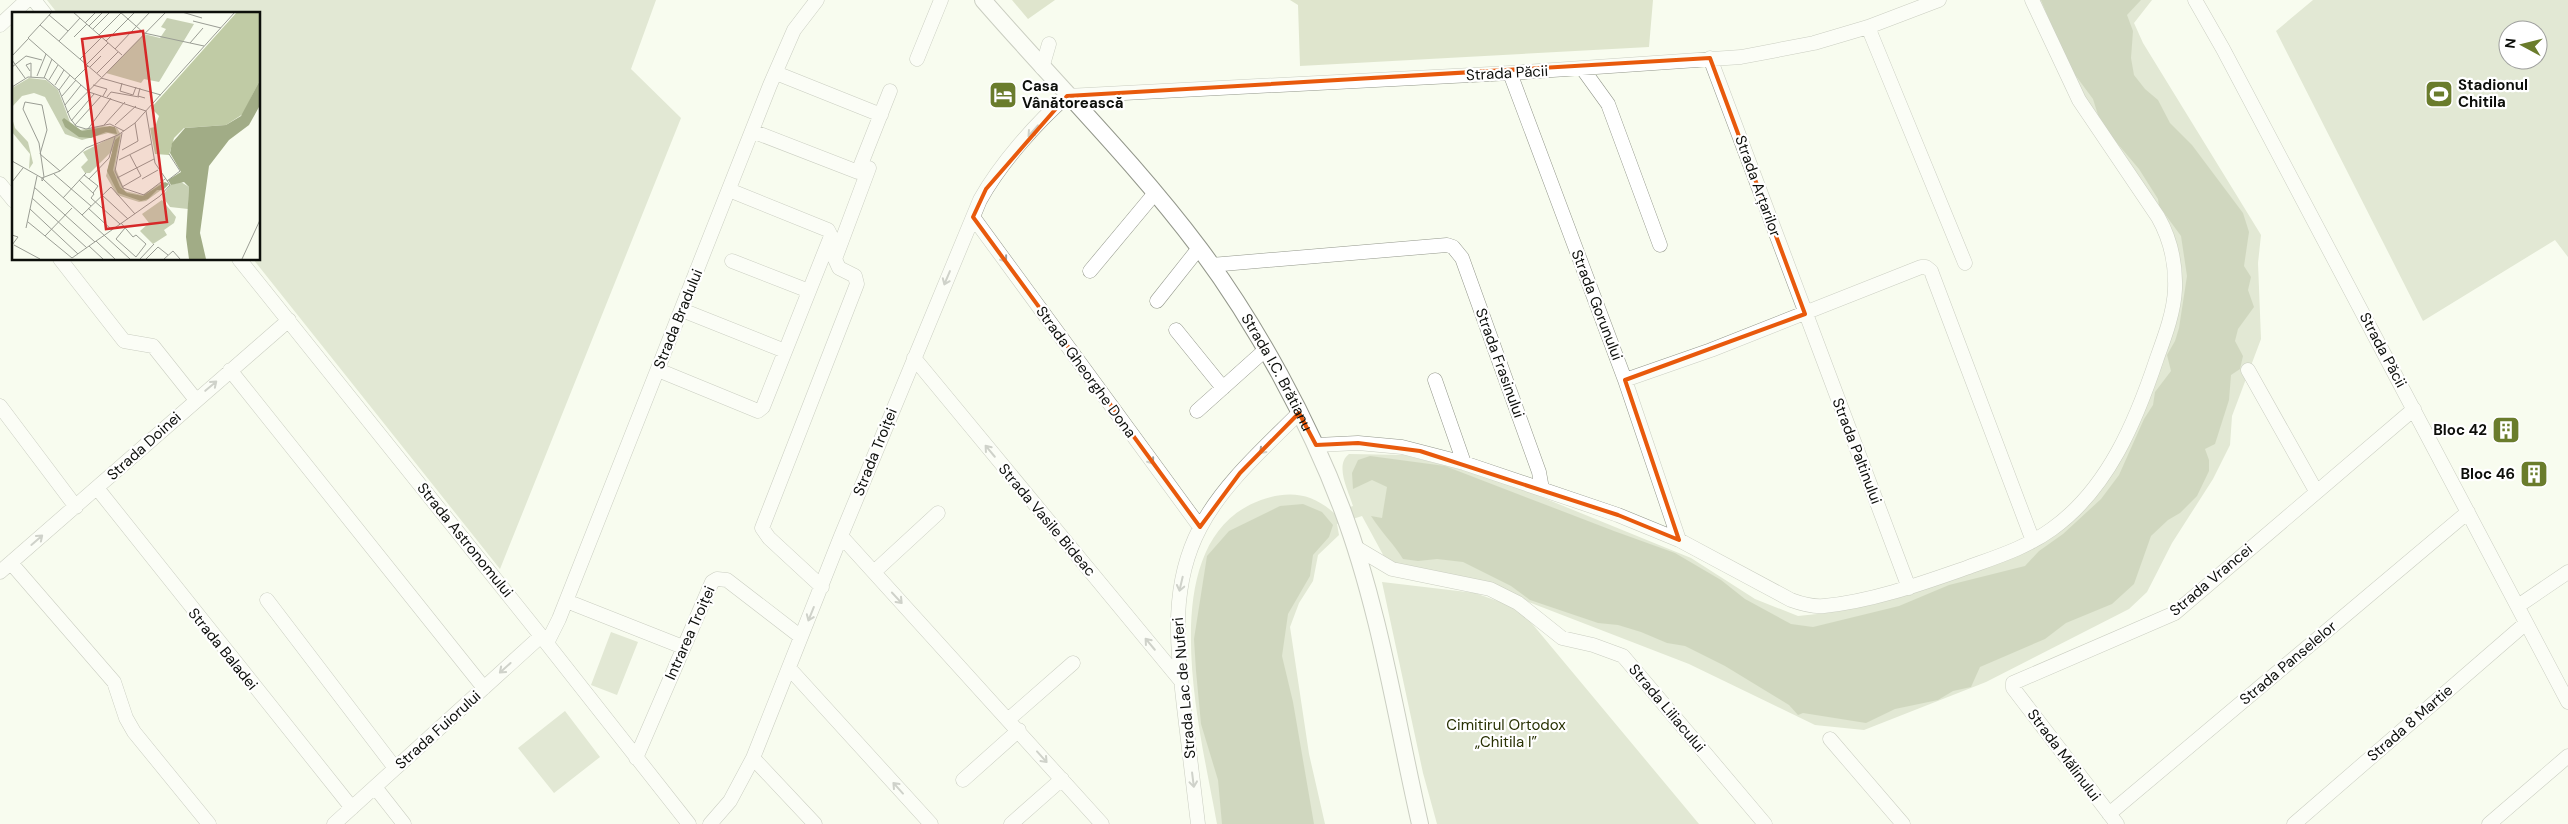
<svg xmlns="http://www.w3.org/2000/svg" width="2568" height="824" font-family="'DM Sans',sans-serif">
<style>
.green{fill:#c7d0b3;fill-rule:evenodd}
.forest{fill:#c0cba5}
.water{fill:#a1ac86}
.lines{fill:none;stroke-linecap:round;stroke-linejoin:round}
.minor-casing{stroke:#93978b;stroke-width:15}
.major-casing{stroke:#93978b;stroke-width:18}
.minor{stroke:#fff;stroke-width:14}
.major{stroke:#fff;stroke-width:16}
.oneway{stroke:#9e9f9d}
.marked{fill:none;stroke:#e8590c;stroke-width:4;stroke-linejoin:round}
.labels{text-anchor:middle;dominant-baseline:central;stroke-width:4.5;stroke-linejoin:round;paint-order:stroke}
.street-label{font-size:15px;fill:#0d0f0b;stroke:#fff}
.poi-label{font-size:15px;font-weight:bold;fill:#0d0f0b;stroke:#fff;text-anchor:start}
.park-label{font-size:15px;fill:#283103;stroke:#fff}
.inset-road{fill:none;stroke:#9a9d94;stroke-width:1}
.view{fill:#d62828;fill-opacity:0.15;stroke:#d62828;stroke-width:2.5}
.inset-edge{fill:none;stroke:#0d0f0b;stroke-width:2.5}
</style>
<rect width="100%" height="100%" fill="#f8fcef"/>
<path class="green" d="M47,0H656L631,69L681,118L500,569L253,259H259V14H58Z
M2032,0H2152L2134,23L2143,43L2261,235L2258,263L2261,339L2232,416L2230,445L2213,479L2172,543L2147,592L2129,609L1986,682L1864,730L1815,725L1689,664L1526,601L1387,562L1362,516L1337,524L1339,535L1318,555L1313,581L1299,603L1290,627L1309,754L1325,824H1217C1202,737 1148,541 1261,500C1289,490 1312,493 1334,513L1353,506C1349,492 1334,465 1349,454L1403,455L1463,470L1534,494L1691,558L1755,599L1798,616L1827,613L1897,597L2017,556L2090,499L2140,402L2168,326L2172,249L2071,86Z
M2313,0H2568V257L2555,240L2423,321L2276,31ZM2508,30H2538V60H2508Z
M1382,582L1475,593L1503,603L1524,614L1699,824H1437L1423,773Z
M611,632L638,642L617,695L591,685Z
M565,711L600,757L554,793L518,748Z"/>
<path class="forest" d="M1012,0H1055L1028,19Z
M1290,0H1653L1649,47L1300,66L1298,5Z"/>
<path class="water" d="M2041,0H2141L2127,15L2133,31L2131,58L2134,75L2145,89L2158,100L2170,123L2192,145L2243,213L2249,232L2244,266L2251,277L2248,290L2254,307L2238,329L2235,341L2243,356L2240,369L2231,375L2229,400L2215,444L2205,449L2209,460V471L2197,496L2180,513L2168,520L2151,536L2134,584L2112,604L2066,623L2045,639L1980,667L1971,687L1953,691L1938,700L1895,709L1866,723L1803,713L1798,715L1789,705L1725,666L1685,646L1667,643L1641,632L1618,625L1598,623L1530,600L1511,586L1463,562L1437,559L1418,561L1403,559C1394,544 1381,532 1371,516L1382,518L1387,487L1372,480L1353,489L1352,473L1358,460L1370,456L1445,466L1614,531L1675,553L1721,580L1745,599L1791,624L1813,627L1899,606L1949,585L2025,566L2039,551L2063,534L2101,499L2119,475L2144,419L2153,405L2155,392L2171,371L2167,355L2175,341L2179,328L2187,276L2181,236L2159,206L2158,199L2139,169L2111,136L2098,115L2093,99L2067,64Z
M1303,504L1322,512L1333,525L1329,537L1313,555L1310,576L1288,614L1282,656L1293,702L1314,824H1222L1218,780L1201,724L1196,671L1194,639L1207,556L1229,531L1280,506Z"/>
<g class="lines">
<defs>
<path id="minor" d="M34,0L45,14
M2195,0L2223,49L2568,702
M0,25L27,0
M1868,27L1965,263
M1710,58L1909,588
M917,59L941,0
M1042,68L1049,44
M1582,68L1608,104L1660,245
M776,73L881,115
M1510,73L1625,380L1679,540
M752,131L858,172L890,91
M0,184L14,201
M973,217L1200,527
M60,259L124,341L153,346L196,400
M239,259L541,636L689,824
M732,261L809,291
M1211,265L1447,245L1453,247L1462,258L1539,472L1542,489
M1090,271L1155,193
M1157,301L1199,248
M682,310L785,351
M1176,330L1223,388
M914,358L1181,681
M230,370L484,688
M658,370L758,411L763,407L831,236L828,230L729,190
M2248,370L2316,491
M1435,380L1464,463
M1625,380L1711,350L1921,267H1926L1931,271L2033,541
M0,406L76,507
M1197,411L1264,351
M1316,445L1358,443L1402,447L1464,463L1618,515L1679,540L1791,600C1802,604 1813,607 1824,606C1873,601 1920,584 1966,568C1996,557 2026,548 2052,529C2108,489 2136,421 2157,358C2165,336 2174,312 2175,289C2176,262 2171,240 2158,217L2079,100L2032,0
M97,488L352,808
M841,536L1102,824
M1355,547L1392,569L1490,589L1518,603L1562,638L1593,645L1623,656L1765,824
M11,563L114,682L126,718L134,732L209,824
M0,572L289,320
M874,572L938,513
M822,587L769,538L762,528L857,284L855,276L839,268L835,259L869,168
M267,600L395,768
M574,604L683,647
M2518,606L2568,572
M547,643L559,619L770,85L794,30L817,0
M789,668L931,824
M1009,719L1073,663
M1830,739L1903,824
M636,758L712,582L717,579L727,580L801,637
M753,758L815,824
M963,780L1019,730
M375,787L404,824
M2109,814L2468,512
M334,824L541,636
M710,824L730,801L753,758L841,536L980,200C1000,164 1036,123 1067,96L1510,73L1741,57L1814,43L1868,27L1939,0
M1011,824L1062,779
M1198,824C1193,785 1189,746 1184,707C1177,645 1170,585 1200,528C1222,485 1265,447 1299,413
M2117,824L2013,688V683L2175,613L2414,409
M2294,824L2526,623
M2489,824L2568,756"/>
<g id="major">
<path id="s1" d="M983,0C1055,83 1134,161 1200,249C1256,324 1309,421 1342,509C1380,610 1396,719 1420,824"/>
</g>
</defs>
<use href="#minor" class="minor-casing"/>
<use href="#major" class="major-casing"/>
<use href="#minor" class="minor"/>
<use href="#major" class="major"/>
</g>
<defs><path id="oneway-shaft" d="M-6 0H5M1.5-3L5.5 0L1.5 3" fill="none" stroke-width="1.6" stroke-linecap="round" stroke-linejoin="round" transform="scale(1.25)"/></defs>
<g class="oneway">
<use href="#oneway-shaft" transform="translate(1033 131) rotate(131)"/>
<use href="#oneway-shaft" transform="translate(1002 256) rotate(54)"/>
<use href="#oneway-shaft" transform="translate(947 278) rotate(113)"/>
<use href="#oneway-shaft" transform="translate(211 386) rotate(-40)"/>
<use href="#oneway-shaft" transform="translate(1265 448) rotate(134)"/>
<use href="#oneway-shaft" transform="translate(990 451) rotate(-130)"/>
<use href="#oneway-shaft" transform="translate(1149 458) rotate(54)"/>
<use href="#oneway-shaft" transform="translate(37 540) rotate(-41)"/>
<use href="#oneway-shaft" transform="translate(1181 584) rotate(103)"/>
<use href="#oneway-shaft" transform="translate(897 598) rotate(47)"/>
<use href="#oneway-shaft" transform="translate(811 614) rotate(112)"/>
<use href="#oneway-shaft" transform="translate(1150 644) rotate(-130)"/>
<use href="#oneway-shaft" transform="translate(505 668) rotate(138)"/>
<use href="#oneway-shaft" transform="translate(1042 757) rotate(48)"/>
<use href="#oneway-shaft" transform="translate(1193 780) rotate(83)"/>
<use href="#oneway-shaft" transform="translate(898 788) rotate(-132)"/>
</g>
<path d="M0 0H2568V824H0ZM1710,58L1805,314L1625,380L1679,540L1618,515L1420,451L1358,443L1316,445L1299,413L1240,473L1200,527L973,217L986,189L1067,96Z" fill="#f8fcef" fill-opacity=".55" fill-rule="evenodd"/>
<path class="marked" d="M1710,58L1805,314L1625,380L1679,540L1618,515L1420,451L1358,443L1316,445L1299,413L1240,473L1200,527L973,217L986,189L1067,96Z"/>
<defs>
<symbol id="stadium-square" viewBox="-11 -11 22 22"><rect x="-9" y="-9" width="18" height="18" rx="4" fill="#6a7c2c" stroke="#fff"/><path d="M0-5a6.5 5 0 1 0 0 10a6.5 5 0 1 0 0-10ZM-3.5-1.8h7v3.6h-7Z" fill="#fff"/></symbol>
<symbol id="hotel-square" viewBox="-11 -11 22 22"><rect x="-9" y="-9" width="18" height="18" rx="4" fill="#6a7c2c" stroke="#fff"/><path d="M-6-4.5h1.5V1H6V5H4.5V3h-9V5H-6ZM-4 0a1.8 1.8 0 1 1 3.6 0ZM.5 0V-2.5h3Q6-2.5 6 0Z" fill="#fff"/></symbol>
<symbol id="building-square" viewBox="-11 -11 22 22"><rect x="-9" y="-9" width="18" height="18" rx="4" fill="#6a7c2c" stroke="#fff"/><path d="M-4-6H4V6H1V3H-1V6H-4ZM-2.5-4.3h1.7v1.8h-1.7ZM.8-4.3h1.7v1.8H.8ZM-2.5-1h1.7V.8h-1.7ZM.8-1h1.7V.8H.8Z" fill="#fff"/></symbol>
</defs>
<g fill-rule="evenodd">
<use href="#stadium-square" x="2423" y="78" width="32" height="32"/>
<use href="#hotel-square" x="987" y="79" width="32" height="32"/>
<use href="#building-square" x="2490" y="414" width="32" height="32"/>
<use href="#building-square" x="2518" y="458" width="32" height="32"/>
</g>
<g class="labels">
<g class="street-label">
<text transform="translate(1507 73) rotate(-3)">Strada Păcii</text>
<text transform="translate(1758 186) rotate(70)">Strada Arțarilor</text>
<text transform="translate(1597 305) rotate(69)">Strada Gorunului</text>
<text transform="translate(678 319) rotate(-68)">Strada Bradului</text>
<text transform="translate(2383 350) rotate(62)">Strada Păcii</text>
<text transform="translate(1500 363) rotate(70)">Strada Frasinului</text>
<text transform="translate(1086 372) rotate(54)">Strada Gheorghe Dona</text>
<text stroke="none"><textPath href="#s1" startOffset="476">Strada I.C. Brătianu</textPath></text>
<text transform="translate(144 446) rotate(-42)">Strada Doinei</text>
<text transform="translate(1857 451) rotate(69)">Strada Paltinului</text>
<text transform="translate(875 452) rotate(-68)">Strada Troiței</text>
<text transform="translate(1047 520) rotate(50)">Strada Vasile Bideac</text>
<text transform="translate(465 540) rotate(51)">Strada Astronomului</text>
<text transform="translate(2211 580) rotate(-40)">Strada Vrancei</text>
<text transform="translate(690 633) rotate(-66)">Intrarea Troiței</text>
<text transform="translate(223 649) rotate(51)">Strada Baladei</text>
<text transform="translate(2288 663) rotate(-40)">Strada Panselelor</text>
<text transform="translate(1184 688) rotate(-95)">Strada Lac de Nuferi</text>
<text transform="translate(1667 708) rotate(50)">Strada Liliacului</text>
<text transform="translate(2410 723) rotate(-41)">Strada 8 Martie</text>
<text transform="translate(438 730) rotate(-42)">Strada Fuiorului</text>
<text transform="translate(2064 755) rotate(53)">Strada Mălinului</text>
</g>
<g class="poi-label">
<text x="2458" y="85">Stadionul<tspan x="2458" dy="17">Chitila</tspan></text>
<text x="1022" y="86">Casa<tspan x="1022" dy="17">Vânătorească</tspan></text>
<text x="2487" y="430" text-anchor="end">Bloc 42</text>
<text x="2515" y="474" text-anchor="end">Bloc 46</text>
</g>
<g class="park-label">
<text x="1506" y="725">Cimitirul Ortodox<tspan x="1506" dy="17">„Chitila I”</tspan></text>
</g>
</g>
<g transform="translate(12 12)">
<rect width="248" height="248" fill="#f8fcef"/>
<path d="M155,6L182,12L147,70L132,67L129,71L94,61L132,22L148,26L154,17L149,15ZM17,66L34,68L46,78L58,110L68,118L90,114L105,116L109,123L103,155L113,179L130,183L152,169V180L149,178L134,189L127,190L105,183L94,164L101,138L78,161H73L69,155L76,148L71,140L104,123L96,121L70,128L53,122L33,85L22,81L10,84L0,95V76ZM0,106L3,116L16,130L21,151L17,157L18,142L0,120ZM169,170L177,175L176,197L158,195L153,188L152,182L158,173ZM150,188L164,205L162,211L152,218L155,223L141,232L128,219L137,211L130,202Z" fill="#c7d0b3"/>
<path d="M225,0L247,1V70L231,102L214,113L172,116L162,126L157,143L143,142L138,116L143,115L147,104L139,96Z" fill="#c0cba5"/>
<path d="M247,70V95L237,113L217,128L197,154L188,221L194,247H177L174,225L177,175L172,170L159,173L156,168L169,160L158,141L160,131L173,116L214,113L229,104ZM52,106L70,119L98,114L103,115L105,122L94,120L79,126L67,125L53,115L50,108ZM108,124L101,158L108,175L115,181L131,184L153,170L157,172L151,178H145L136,187L129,189L106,181L95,159L103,128Z" fill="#a1ac86"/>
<path class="inset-road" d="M40,0L16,26L77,80L134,99L143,151L158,173L148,184L60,246M61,0L110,43M108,0L132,21L192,34M170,0L190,6M37,3L56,19M181,9L209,16M73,11L84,0M28,13L89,65M77,14L91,0M81,17L98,0M87,23L109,1M62,25L75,12M47,29L68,6M94,29L123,0M178,31L191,16M103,37L138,0M0,44L16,27M68,47L90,25M0,48L13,66M74,53L96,31M0,55L14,44L30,48M78,55L89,44M18,59L14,53L19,51V65M85,61L106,40M25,64L34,42M32,66L40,47M89,66L149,83M63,67L76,54M37,68L46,53M110,71L108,79L121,83L124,75M43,73L52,58M81,73L95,77L91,84M0,75L16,65L33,66L47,78L58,106L64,114L74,117L98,112L112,119M128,76L126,84L133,86M47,78L58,63M50,84L64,68M95,85L99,80L127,85M53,93L69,73M55,101L154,0M59,109L82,82M63,113L89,84M92,113L113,90M103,113L124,94M76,117L99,86M110,121L103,159L111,176L132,183L153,167M110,138L126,129L123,111M28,142L35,118L30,93L13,90L11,97L27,131L32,165M28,142L48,159M107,148L139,132M0,149L30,166M42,162L79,194M72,163L86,174L81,181M30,166V169L32,167L30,166L48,159L74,136L106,123L123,111L223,0M105,166L142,147M77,167L97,146L103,125M130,167L146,158M32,168L118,247M67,168L82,182L79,186L108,212M155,169L168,159L157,142M0,170L11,156M22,175L83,230M110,175L129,164L118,143M90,183L116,207M20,186L75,236M51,186L74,161M76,196L100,218M18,197L66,242M70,203L99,175L123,202M16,210L60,246M109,211L121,225M14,216L25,164M113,216L104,227L124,245L134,232L124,223L121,225M0,223L6,225L0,233M33,224L60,196M84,229L103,247M2,233L28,247M77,234L91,247M128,247L142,232M134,247L146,235L156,243M152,247L161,239L168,247M230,247L248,208"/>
<path class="view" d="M131,19L155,210L94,217L70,27Z"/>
<rect width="248" height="248" class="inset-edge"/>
</g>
<g transform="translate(2523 45) rotate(277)"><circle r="24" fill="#ffffff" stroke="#9e9f9d"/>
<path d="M0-4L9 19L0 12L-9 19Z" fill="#6a7c2c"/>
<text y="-8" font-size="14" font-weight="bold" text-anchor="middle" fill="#0d0f0b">N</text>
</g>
</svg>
